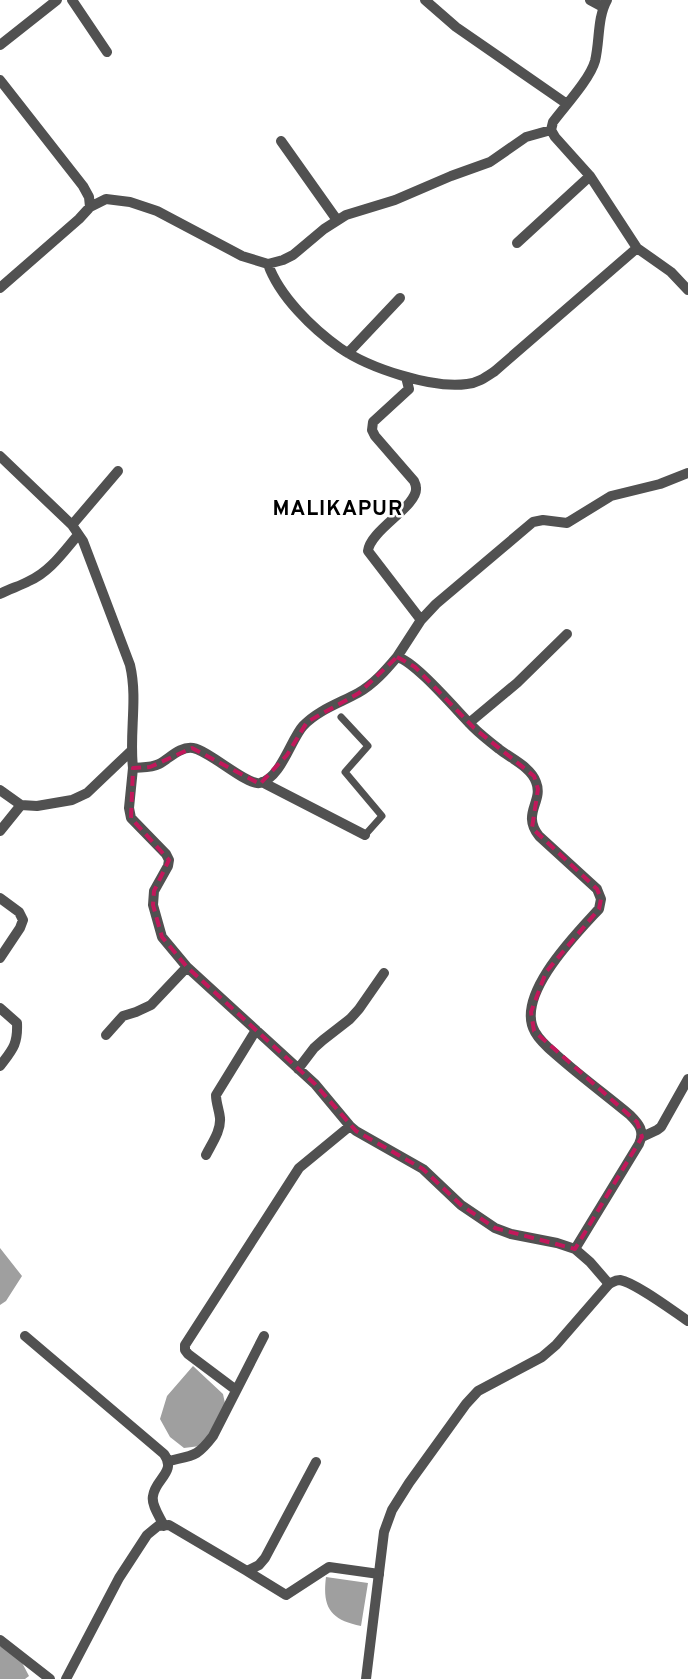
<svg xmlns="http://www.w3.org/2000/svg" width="688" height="1679" font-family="Overpass,sans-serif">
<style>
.water{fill:#9f9f9f}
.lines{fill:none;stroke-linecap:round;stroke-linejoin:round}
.service{stroke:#515151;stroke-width:7}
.minor{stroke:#515151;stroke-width:10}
.tertiary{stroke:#515151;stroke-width:10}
.marked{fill:none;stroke:#c2185b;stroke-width:4;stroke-dasharray:10 6;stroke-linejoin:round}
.labels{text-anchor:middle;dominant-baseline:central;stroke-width:5;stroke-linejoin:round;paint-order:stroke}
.district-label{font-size:21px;font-weight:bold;letter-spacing:1px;fill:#000;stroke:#fff}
</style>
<rect width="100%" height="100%" fill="#fff"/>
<path class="water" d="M0,1248L22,1276L6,1301L0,1305Z
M193,1366L223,1394L226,1408L214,1429L200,1446L184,1448L170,1437L160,1419L167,1396Z
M326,1577L368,1583L361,1626C331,1620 322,1608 326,1577Z
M0,1646L19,1657L29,1676L25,1679H0Z"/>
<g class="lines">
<path class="service" d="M341,717L368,746L345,772L382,816L365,835"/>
<path class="minor" d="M72,0L107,52
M425,0L456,27L567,104
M590,0L603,7
M607,0C597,18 600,41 595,61C590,79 565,106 553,122L551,130L555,137L590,176L637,248L671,272L688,290
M0,45L57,0
M0,80L83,186L89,197L90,207
M281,141L337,220
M517,243L590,176
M268,264C279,296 313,329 340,348C369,368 432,389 467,384C478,383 486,377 495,371L637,248
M0,288L79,219L90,207L106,199L130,202L157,211L242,256L268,264L283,260L293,255L324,229L346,215L395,200L451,176L490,162L526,137L551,130
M348,353L400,298
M406,377L409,389L373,422L372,430L375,436L414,481C415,483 416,486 416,488C418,506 370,530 368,551L421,620
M0,456L72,525L83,541L130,665C138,699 129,733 133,768C142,767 151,768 159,764C169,759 180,746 193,748C210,751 247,786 260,783C281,778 291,739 303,726C318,710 340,703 358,693C374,684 386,670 397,657C415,661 457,711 473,727C481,735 490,742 499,749C510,758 531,767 536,782C544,802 521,813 539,836L597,889L601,899L599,909C577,933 514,996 535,1032C541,1043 552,1051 561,1059C583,1078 607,1096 630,1115C639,1124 645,1131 639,1144L575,1249L590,1262L609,1284
M72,525L118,471
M0,594C9,589 20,586 29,581C50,572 64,551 78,535
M397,657L421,620L436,604L533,522L543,520L567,523L611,496L660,484L688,473
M469,723L517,683L567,634
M133,768L129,808L131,818L166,854L169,860L168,866L154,891L153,905L162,937L187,967L315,1084L350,1126L356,1131L423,1169L461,1205L495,1228L511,1234L557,1243L575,1249
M262,782L365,835
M0,790L21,805L37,806L72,800L87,793L131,751
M0,831L21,805
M0,898L19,912L23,920L20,928L0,958
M0,1008L17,1023C18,1045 12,1050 0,1066
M106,1035L123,1016L136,1012L151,1005L187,967
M298,1069L314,1048L323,1040L350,1019L359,1009L384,973
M642,1137L657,1130L661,1127L688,1079
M206,1155C212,1143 221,1131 220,1118C219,1109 216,1103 216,1095L256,1030
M25,1336L164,1454C177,1472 155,1479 153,1496C151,1505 160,1517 164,1526
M236,1390L188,1354L185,1350V1345L299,1168L350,1126
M169,1461C194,1455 197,1457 213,1436L264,1336
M247,1571L286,1595L329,1567L379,1574
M0,1640L50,1679
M66,1679L119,1578L147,1535L158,1526L169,1525L247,1571L259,1565L265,1558L316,1462"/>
<path class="tertiary" d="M366,1679L384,1532L392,1510L409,1483L466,1404L478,1391L542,1357L556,1345L609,1284C613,1282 615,1280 620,1280C636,1283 673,1311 688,1321"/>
</g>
<path class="marked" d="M397,657L415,667L474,728L534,776L538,789L532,828L597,889L601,899L599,909L546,972L531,1012L534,1031L637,1122L642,1137L575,1249L495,1228L461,1205L423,1169L356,1131L315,1084L187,967L162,937L153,905L154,891L169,860L131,818L133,768L150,767L192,748L260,784L287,755L307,722L359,693Z"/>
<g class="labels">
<g class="district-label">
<text x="338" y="509">MALIKAPUR</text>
</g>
</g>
</svg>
